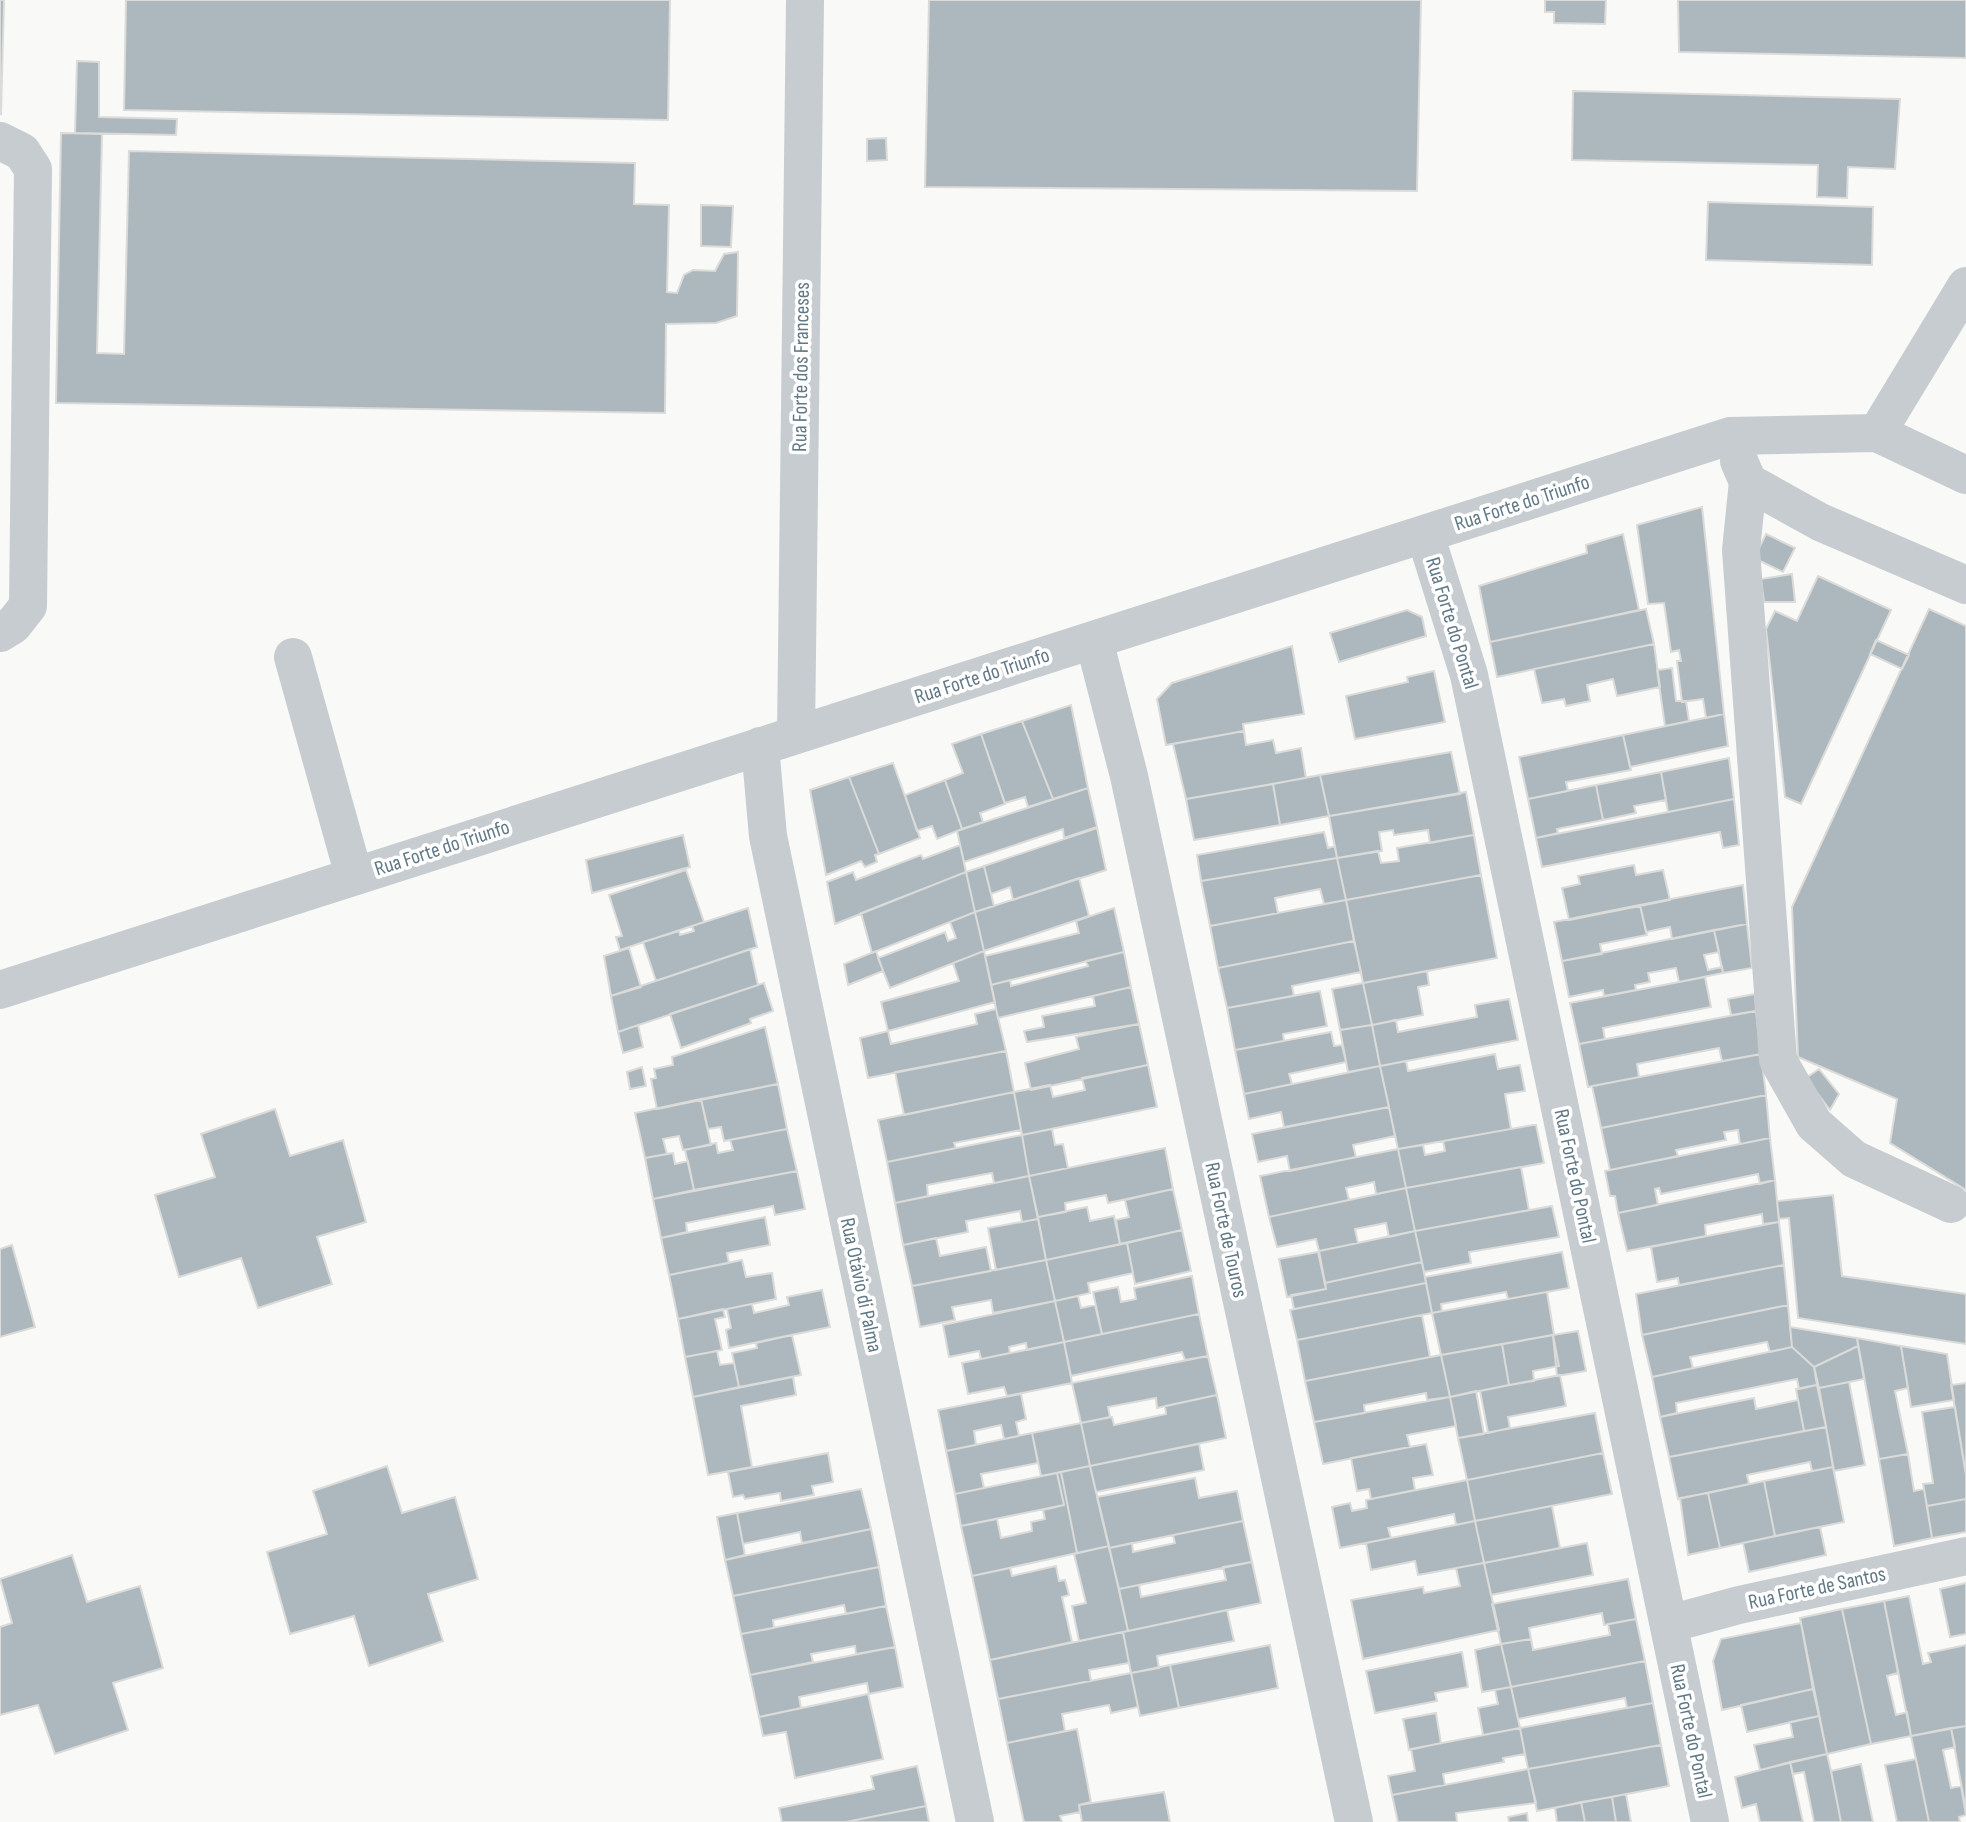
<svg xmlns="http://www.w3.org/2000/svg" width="1966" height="1822" font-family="'Sofia Sans Condensed',sans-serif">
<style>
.building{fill:#acb8bd;stroke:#dbdbd9;stroke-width:2}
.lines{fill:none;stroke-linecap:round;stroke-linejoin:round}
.minor{stroke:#c6cccf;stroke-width:38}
.labels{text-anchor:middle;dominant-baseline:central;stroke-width:7;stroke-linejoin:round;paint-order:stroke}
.street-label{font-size:21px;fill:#617885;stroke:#fff}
</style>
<rect width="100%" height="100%" fill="#f9f9f7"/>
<path class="building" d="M0,0H4L1,114H0Z
M126,0H670L668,120L124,110Z
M929,0H1421L1417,191L925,187Z
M1545,0H1606L1605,24L1554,23V12H1545Z
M1678,0H1966V58L1679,52Z
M77,61L99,62V117L177,119L176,135L75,133Z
M1573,91L1900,99L1895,169L1848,167L1847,198L1817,197L1818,165L1572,160Z
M61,133L102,134L97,353L124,354L129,151L635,163L634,204L669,205L667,292L677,293L684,275L693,270L715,271L724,254L738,252L737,316L716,323L666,324L665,413L56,403Z
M886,138L887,160L867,161V139Z
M1708,202L1873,207L1872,265L1706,260Z
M701,205L733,206L731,247L701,246Z
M1702,507L1724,714L1706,718L1703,699L1682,702L1677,661H1681L1679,650L1671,652L1664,603L1648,604L1637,525Z
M1623,534L1639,610L1490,642L1479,586L1587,553L1586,545Z
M1766,534L1795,548L1783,572L1754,558Z
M1792,574L1795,602H1764L1761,579Z
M1818,576L1891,610L1801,804L1785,797L1766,629L1775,611L1797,621Z
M1646,609L1654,644L1497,677L1490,642Z
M1929,609L1966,626V1190L1890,1143L1897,1099L1798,1057L1792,907Z
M1407,610L1422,617L1426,636L1339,662L1330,633Z
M1876,640L1909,655L1902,669L1870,654Z
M1654,644L1660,687L1617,696L1613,679L1587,685L1590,701L1566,706L1564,699L1542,703L1534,669Z
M1292,646L1304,714L1243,724L1244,731L1166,745L1157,699L1172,683Z
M1672,668L1676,701H1686L1689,721L1665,726L1657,670Z
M1434,671L1445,722L1355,739L1346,696L1408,682L1407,677Z
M1071,705L1088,788L1053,799L1022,721Z
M1724,714L1728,746L1630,767L1623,735Z
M1022,721L1053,799L1028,807L1025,797L1005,803L981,734Z
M1244,731L1246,745L1273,740L1276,753L1301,748L1306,778L1186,799L1173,744Z
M981,734L1005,804L980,813L983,822L962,829L945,780L963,773L952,744Z
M1623,735L1631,770L1566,782L1568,791L1528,799L1519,757Z
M1451,752L1460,794L1329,816L1320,775Z
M1729,758L1734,799L1668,812L1661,772Z
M893,763L920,838L879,854L849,777Z
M1661,772L1666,800L1634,806L1636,813L1603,820L1596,785Z
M1320,775L1329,816L1280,825L1273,784Z
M849,777L879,854L875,855L877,862L865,867L861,861L826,875L810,790Z
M945,780L962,829L937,839L932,826L917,831L905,795Z
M1273,784L1280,825L1194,840L1186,799Z
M1596,785L1603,820L1557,829L1558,833L1536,838L1528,799Z
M1088,788L1097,827L1064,838L1063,829L964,862L957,831Z
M1466,792L1474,835L1430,843L1428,830L1394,835L1393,830L1379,832L1382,851L1337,858L1329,816Z
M1734,799L1739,845L1723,848L1720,832L1542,867L1536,838Z
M1097,828L1106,870L1013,900L1010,887L991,894L984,866Z
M1324,832L1328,848L1335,846L1337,858L1201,881L1197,855Z
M683,835L690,867L592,893L586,860Z
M1474,835L1481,875L1346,900L1337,858L1378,851L1381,863L1399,861L1397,848Z
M960,845L966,872L835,924L827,882L853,872L856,880L921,855L923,859Z
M1337,858L1346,900L1324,904L1320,889L1275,898L1278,913L1210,926L1201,881Z
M1634,865L1636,875L1663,870L1670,900L1569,920L1562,888L1580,884L1578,876Z
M984,866L994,906L975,912L966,872Z
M686,870L704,922L620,950L616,937L622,936L609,895Z
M966,872L975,912L872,953L861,913Z
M1481,875L1497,958L1363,983L1346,900Z
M1079,878L1089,916L984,951L975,912Z
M1743,885L1747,924L1672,939L1670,927L1646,932L1640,905Z
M1346,900L1354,941L1218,968L1210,926Z
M1640,905L1647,935L1600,944L1602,954L1562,961L1554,922Z
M748,908L757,947L656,981L643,942L679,931L680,935L694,931L692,926Z
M1114,908L1124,952L991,985L985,956L1079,933L1076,921Z
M975,912L984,951L890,988L878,958L945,932L948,941L956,938L950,922Z
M1747,924L1752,968L1723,973L1714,930Z
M1714,930L1719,952L1704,955L1708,970L1722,967L1723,973L1679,982L1676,968L1648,973L1650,982L1635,985L1636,990L1604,996L1603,990L1569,997L1562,961Z
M1354,941L1361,972L1292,986L1294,996L1227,1008L1218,968Z
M629,948L641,987L611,996L604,956Z
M750,949L758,985L618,1032L611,996Z
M876,951L883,971L848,985L844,964Z
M984,951L995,1002L888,1031L881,1002L959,981L953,963Z
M1124,952L1131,987L998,1018L991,985L1010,980L1011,986L1088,966L1086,961Z
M1427,971L1429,985L1418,987L1423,1015L1372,1025L1363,983Z
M1705,977L1711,1007L1603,1028L1605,1039L1579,1044L1570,1003Z
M764,983L773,1011L750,1019L751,1023L681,1048L670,1014Z
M1363,983L1372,1025L1340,1030L1332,989Z
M1131,987L1139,1024L1027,1042L1024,1031L1044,1027L1042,1016L1095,1006L1093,996Z
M1320,991L1327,1026L1283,1034L1284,1041L1235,1050L1227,1008Z
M1755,994L1756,1011L1731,1015L1728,999Z
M1509,999L1518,1040L1380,1066L1372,1025L1396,1020L1398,1032L1477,1017L1475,1005Z
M996,1009L1006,1051L868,1078L860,1038L888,1031L891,1044L977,1024L975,1014Z
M1756,1011L1761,1054L1722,1061L1719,1048L1637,1064L1639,1077L1588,1087L1579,1044Z
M1139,1024L1148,1065L1031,1090L1025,1063L1079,1049L1076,1037Z
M638,1025L643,1047L623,1053L618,1032Z
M1372,1025L1380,1066L1348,1072L1340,1030Z
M765,1027L778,1084L657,1109L651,1079L656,1078L654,1069L673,1065L672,1057Z
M1331,1032L1334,1046L1342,1045L1346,1062L1289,1074L1292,1084L1244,1094L1235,1050Z
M1006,1051L1014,1092L904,1115L895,1072Z
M1495,1054L1498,1069L1520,1065L1525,1091L1505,1094L1511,1129L1398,1149L1380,1066L1406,1061L1408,1071Z
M1761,1054L1766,1095L1601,1128L1592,1086Z
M1148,1065L1157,1107L1022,1135L1014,1092L1050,1085L1053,1097L1085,1090L1082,1078Z
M1380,1066L1389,1107L1284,1127L1281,1112L1249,1119L1244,1094Z
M642,1067L646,1086L630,1089L627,1072Z
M1819,1069L1839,1094L1830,1110L1806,1078Z
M778,1084L787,1129L724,1141L721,1127L708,1129L701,1099Z
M1014,1092L1021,1130L954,1143L956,1148L887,1162L878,1120Z
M1766,1095L1770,1138L1740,1144L1738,1130L1724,1132L1726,1140L1676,1150L1678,1156L1610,1170L1601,1128Z
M701,1099L711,1145L683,1150L679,1136L663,1139L667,1154L645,1158L635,1113Z
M1389,1107L1395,1136L1353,1145L1356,1157L1290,1171L1287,1156L1258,1162L1252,1134Z
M275,1109L290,1156L343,1140L366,1222L317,1237L332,1284L258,1308L241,1258L179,1277L155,1195L215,1177L201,1134Z
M1533,1125H1536L1544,1163L1406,1188L1398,1149L1423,1145L1425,1155L1445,1151L1443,1141Z
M787,1129L797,1171L694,1190L685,1150L716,1143L718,1153L733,1150L730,1140Z
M1052,1129L1055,1145L1063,1144L1068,1168L1029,1176L1022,1135Z
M1022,1135L1029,1176L994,1183L992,1173L927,1185L928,1196L895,1203L887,1162Z
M1770,1138L1775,1180L1760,1184L1758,1174L1661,1194L1659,1188L1655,1189L1658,1205L1618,1213L1615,1196H1610L1605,1171Z
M1165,1148L1173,1189L1108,1203L1106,1195L1065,1203L1066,1212L1038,1217L1029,1176Z
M1398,1149L1406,1188L1376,1194L1374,1182L1346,1188L1349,1200L1269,1217L1260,1176Z
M673,1153L675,1164L688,1161L694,1190L653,1199L645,1158Z
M1521,1167L1529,1210L1415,1231L1406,1188Z
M797,1171L805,1209L775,1215L773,1206L686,1223L687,1232L661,1238L653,1199Z
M1029,1176L1038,1219L1022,1222L1020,1211L966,1221L968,1232L903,1245L895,1203Z
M1775,1180L1779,1222L1763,1224L1762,1214L1705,1225L1706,1236L1627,1251L1618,1213Z
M1406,1188L1415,1231L1389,1237L1386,1223L1355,1229L1358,1243L1319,1251L1316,1239L1277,1247L1269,1217Z
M1173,1189L1182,1230L1120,1244L1116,1220L1129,1217L1125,1200Z
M1833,1195L1842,1276L1966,1294V1344L1798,1318L1789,1218L1779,1219L1777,1201Z
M1552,1206L1559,1237L1469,1252L1471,1263L1424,1272L1415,1231Z
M1087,1207L1090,1221L1114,1216L1120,1244L1046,1260L1038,1217Z
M765,1217L770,1245L727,1253L729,1263L669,1275L661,1238Z
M1038,1219L1046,1260L996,1270L988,1228Z
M1779,1222L1784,1265L1679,1285L1678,1278L1657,1282L1651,1247Z
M1182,1230L1191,1271L1135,1284L1127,1243Z
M1415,1231L1422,1262L1325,1283L1319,1251Z
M936,1238L940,1256L986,1247L991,1271L912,1286L903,1245Z
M1127,1243L1133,1273L1088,1283L1090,1293L1055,1301L1046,1260Z
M12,1245L35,1327L0,1337V1249Z
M1318,1252L1326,1289L1287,1297L1279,1259Z
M1562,1252L1569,1288L1508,1299L1506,1292L1441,1304L1442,1311L1432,1313L1425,1277Z
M742,1260L746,1277L772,1273L776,1299L678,1319L669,1275Z
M1046,1260L1055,1301L993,1313L991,1300L952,1307L955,1320L920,1327L912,1286Z
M1422,1262L1426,1283L1294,1309L1291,1295L1326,1289L1325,1283Z
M1784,1265L1788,1305L1642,1335L1636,1294Z
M1192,1276L1199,1314L1102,1334L1093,1292L1118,1287L1121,1302L1136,1299L1134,1288Z
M1426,1283L1432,1313L1297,1340L1290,1310Z
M822,1290L830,1327L729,1348L726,1330L731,1328L727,1309L752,1304L754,1313L789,1305L787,1297Z
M1547,1292L1554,1335L1441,1355L1432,1313Z
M1078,1296L1081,1308L1095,1305L1102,1334L1064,1342L1055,1301Z
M1055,1301L1064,1342L1027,1350L1026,1343L1009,1347L1010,1353L981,1359L979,1351L949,1357L943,1325Z
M1788,1305L1792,1347L1770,1352L1767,1342L1690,1357L1693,1368L1652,1377L1642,1335Z
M723,1309L725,1317L715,1319L722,1350L685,1357L678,1319Z
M1199,1314L1208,1356L1185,1360L1182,1352L1071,1376L1064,1342Z
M1422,1315L1430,1357L1305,1381L1297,1340Z
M1790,1327L1857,1338L1858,1346L1814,1367L1792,1347Z
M1578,1331L1586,1371L1557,1376L1553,1335Z
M792,1335L801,1375L739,1387L732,1353L757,1348L756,1343Z
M1553,1335L1559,1366L1533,1371L1534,1381L1509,1385L1502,1344Z
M1857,1338L1901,1346L1908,1388L1895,1391L1908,1454L1879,1459Z
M1064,1342L1072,1383L1007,1396L1004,1387L968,1394L962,1363Z
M1502,1344L1509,1385L1450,1397L1441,1355Z
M1858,1346L1864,1379L1819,1388L1814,1367Z
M1901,1346L1947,1354L1954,1400L1911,1407Z
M1792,1347L1814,1367L1817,1385L1799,1389L1797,1379L1676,1403L1677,1413L1660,1417L1652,1377Z
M717,1351L720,1365L734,1363L739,1387L693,1397L685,1357Z
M1441,1355L1450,1397L1427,1400L1426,1393L1364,1405L1365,1413L1314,1422L1305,1381Z
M1208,1356L1217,1395L1157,1408L1156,1398L1108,1407L1110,1417L1081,1423L1072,1383Z
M1560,1375L1566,1406L1508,1417L1510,1428L1488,1433L1480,1391Z
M793,1377L796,1395L741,1406L752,1467L708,1475L693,1397Z
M1849,1382L1865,1465L1834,1471L1819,1388Z
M1966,1383V1475L1951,1385Z
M1817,1385L1826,1427L1804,1431L1796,1389Z
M1476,1391L1484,1434L1458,1438L1450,1397Z
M1021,1394L1026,1419L1016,1422L1019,1436L1004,1439L1001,1425L974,1431L976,1445L946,1451L938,1410Z
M1217,1395L1226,1438L1090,1466L1081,1423L1112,1417L1114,1425L1166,1414L1165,1406Z
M1450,1397L1456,1426L1407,1435L1410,1447L1323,1464L1314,1422Z
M1754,1398L1756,1409L1798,1400L1804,1431L1669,1457L1660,1417Z
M1955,1407L1966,1475V1499L1927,1506L1923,1484L1933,1483L1922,1412Z
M1595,1413L1603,1453L1467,1480L1458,1438Z
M1081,1423L1090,1466L1041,1476L1032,1433Z
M1826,1427L1833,1467L1812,1471L1810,1462L1747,1475L1749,1484L1678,1499L1669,1457Z
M1032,1433L1038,1463L981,1474L984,1488L955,1494L946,1451Z
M1199,1444L1204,1470L1096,1492L1090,1466Z
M1426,1444L1433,1475L1413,1478L1415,1490L1371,1499L1369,1489L1357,1491L1351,1458Z
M828,1453L833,1482L812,1486L814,1495L781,1501L780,1493L745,1499L743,1495L733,1497L728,1472Z
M1603,1453L1612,1494L1475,1521L1467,1480Z
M1908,1454L1914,1491L1924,1489L1932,1538L1894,1546L1879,1459Z
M387,1466L402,1513L455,1497L478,1579L428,1594L443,1641L369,1666L354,1616L290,1634L267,1552L327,1534L313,1491Z
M1090,1466L1109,1546L1077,1553L1061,1472Z
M1833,1467L1844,1522L1775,1536L1764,1481Z
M1061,1472L1077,1553L972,1576L961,1526L997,1519L1001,1538L1032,1531L1031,1522L1045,1519L1043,1510L1064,1505L1057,1473Z
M1057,1473L1064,1505L961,1526L955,1494Z
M1195,1478L1199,1498L1237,1491L1243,1521L1109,1548L1097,1497Z
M1467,1480L1475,1521L1456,1525L1454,1514L1388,1528L1391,1538L1340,1548L1332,1507L1350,1503L1352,1511L1367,1508L1366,1500Z
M1764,1481L1775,1536L1720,1548L1708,1493Z
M861,1489L871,1529L802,1543L800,1532L743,1544L737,1513Z
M1708,1493L1720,1548L1688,1555L1680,1498Z
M1966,1499V1532L1932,1538L1927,1506Z
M1552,1506L1560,1548L1484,1563L1475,1521Z
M737,1513L745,1555L725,1560L717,1517Z
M1243,1521L1252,1562L1119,1589L1109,1548L1132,1543L1133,1552L1175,1543L1173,1535Z
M1475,1521L1484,1563L1418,1575L1415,1561L1371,1570L1366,1543Z
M1820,1527L1826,1555L1749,1572L1743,1543Z
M871,1529L879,1567L733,1596L725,1560Z
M1587,1543L1593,1575L1491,1595L1484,1563Z
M1109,1546L1128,1631L1079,1641L1072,1606L1086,1603L1074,1554Z
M72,1555L87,1602L140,1586L163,1668L113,1683L128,1730L55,1754L38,1705L0,1715V1627L12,1623L0,1579Z
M1252,1562L1261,1603L1128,1631L1119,1589L1139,1585L1141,1597L1226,1580L1223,1567Z
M1484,1563L1499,1630L1363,1659L1351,1600L1423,1587L1424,1593L1460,1586L1456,1568Z
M1056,1566L1059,1581L1065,1580L1069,1595L1062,1597L1072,1642L990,1660L972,1576L1010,1568L1012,1576Z
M879,1567L886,1606L846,1614L844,1605L773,1620L774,1628L741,1634L733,1596Z
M1628,1579L1636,1619L1604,1625L1602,1613L1529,1628L1531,1639L1501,1644L1492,1604Z
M1966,1583V1634L1950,1637L1940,1589Z
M1909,1596L1923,1664L1931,1662L1928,1653L1966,1645V1726L1911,1736L1884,1601Z
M1884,1601L1898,1673L1887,1676L1896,1715L1907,1712L1911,1736L1871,1744L1842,1609Z
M886,1606L895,1647L856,1654L855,1646L811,1654L813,1662L750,1675L741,1634Z
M1842,1609L1871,1744L1827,1754L1800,1618Z
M1227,1610L1234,1641L1157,1656L1159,1668L1131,1673L1123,1632Z
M1636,1619L1645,1661L1511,1687L1501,1644L1531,1639L1533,1650L1610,1635L1608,1624Z
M1801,1623L1813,1689L1722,1710L1713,1661L1721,1639Z
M1123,1632L1129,1663L1089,1670L1091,1681L998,1699L990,1660Z
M1501,1644L1511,1687L1482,1692L1475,1650Z
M1270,1645L1278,1688L1179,1708L1170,1665Z
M895,1647L903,1687L869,1694L867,1683L799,1697L801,1708L759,1717L750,1675Z
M1462,1652L1468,1687L1435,1693L1437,1701L1375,1713L1366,1671Z
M1645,1661L1653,1703L1627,1708L1625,1698L1518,1719L1511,1687Z
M1170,1665L1179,1708L1140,1716L1131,1673Z
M1131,1673L1138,1707L1111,1713L1109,1705L1062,1714L1065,1731L1007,1743L998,1699Z
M1511,1687L1520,1728L1483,1735L1478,1708L1498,1704L1495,1690Z
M1813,1689L1819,1716L1747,1732L1741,1705Z
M868,1694L883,1759L795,1778L786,1732L763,1736L759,1717Z
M1653,1703L1661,1745L1528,1769L1520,1728Z
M1436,1713L1441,1743L1409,1750L1403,1719Z
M1819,1716L1827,1754L1760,1770L1754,1745L1793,1737L1790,1722Z
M1966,1726V1811L1951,1728Z
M1520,1728L1525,1754L1503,1758L1504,1762L1443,1774L1445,1785L1392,1795L1388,1776L1415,1771L1411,1749Z
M1951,1728L1955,1747L1943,1750L1951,1788L1961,1786L1966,1815L1959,1817L1960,1822H1929L1911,1736Z
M1077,1729L1091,1802L1079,1805L1080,1812L1060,1816L1062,1822H1024L1007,1743Z
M1661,1745L1669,1786L1537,1811L1528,1769Z
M1827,1754L1831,1771L1841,1822H1814L1804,1772L1793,1774L1790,1762Z
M1916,1759L1929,1822H1897L1885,1765Z
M1790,1762L1803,1822H1760L1756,1804L1742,1808L1735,1777Z
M1861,1764L1873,1822H1841L1831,1771Z
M917,1766L926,1806L846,1822H782L779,1808L874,1789L871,1776Z
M1528,1769L1536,1803L1456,1813L1457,1822H1398L1392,1795Z
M1164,1792L1170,1822H1082L1079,1805Z
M1626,1794L1631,1822H1616L1612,1797Z
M1612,1797L1616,1822H1585L1581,1802Z
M1581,1802L1585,1822H1557L1555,1808Z
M926,1806L929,1822H846Z
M1527,1813L1528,1822H1509L1508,1817Z"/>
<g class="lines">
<path class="minor" d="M0,141L22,152L33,169L28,606L13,625L0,633
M1877,433L1966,286
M1739,461L1748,482L1820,522L1966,585
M1748,482L1741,550L1778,1060L1814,1124L1854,1159L1951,1204
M1425,534L1469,675L1710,1822
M1094,640L1129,776L1354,1822
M293,657L354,876
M796,735L805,0
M760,746L768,836L975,1822
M0,990L1730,436L1877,433L1966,475
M1669,1624L1739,1605L1966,1556"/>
</g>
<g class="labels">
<g class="street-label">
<text transform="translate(801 367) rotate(-89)">Rua Forte dos Franceses</text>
<text transform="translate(1522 503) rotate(-18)">Rua Forte do Triunfo</text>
<text transform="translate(1452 623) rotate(73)">Rua Forte do Pontal</text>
<text transform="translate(982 676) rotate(-18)">Rua Forte do Triunfo</text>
<text transform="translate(442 848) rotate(-18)">Rua Forte do Triunfo</text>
<text transform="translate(1575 1176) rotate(78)">Rua Forte do Pontal</text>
<text transform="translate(1226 1230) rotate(78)">Rua Forte de Touros</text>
<text transform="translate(861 1285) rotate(78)">Rua Otávio di Palma</text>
<text transform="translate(1817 1588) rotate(-12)">Rua Forte de Santos</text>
<text transform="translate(1691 1731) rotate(78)">Rua Forte do Pontal</text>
</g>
</g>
</svg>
